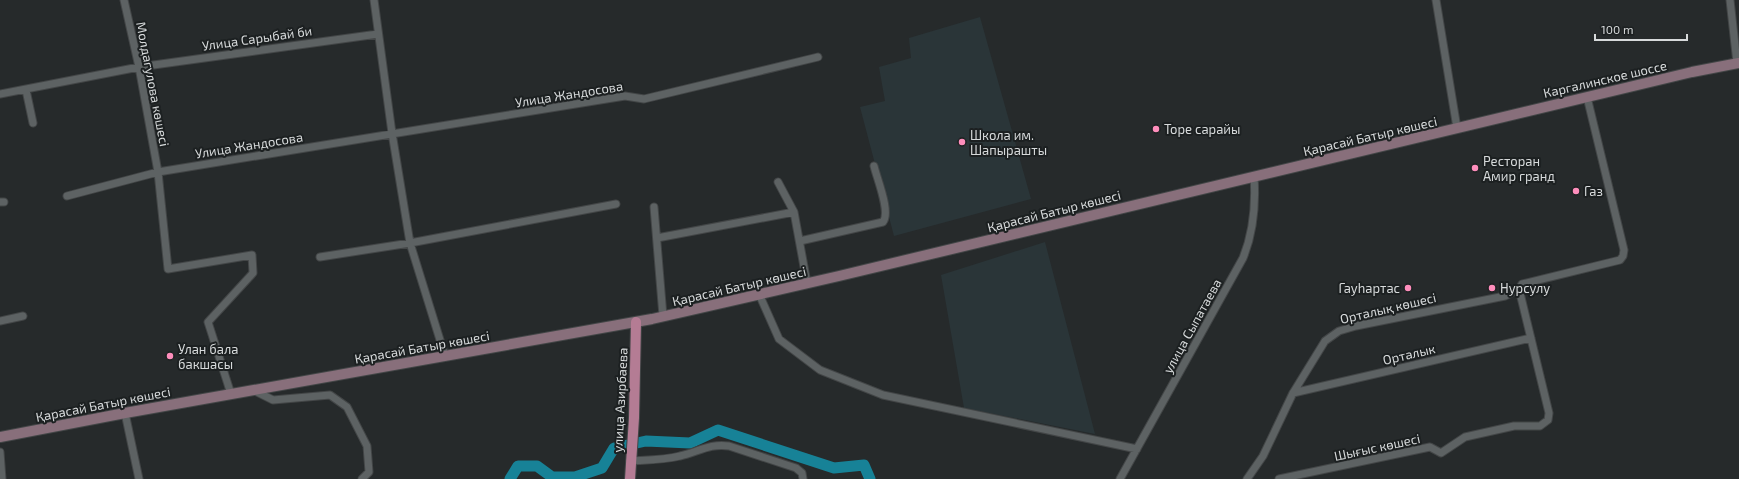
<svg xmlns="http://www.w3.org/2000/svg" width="1739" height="479" font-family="'Exo 2',sans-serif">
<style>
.built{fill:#2a3538}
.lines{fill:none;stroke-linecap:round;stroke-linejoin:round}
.river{stroke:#178297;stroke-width:11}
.minor-casing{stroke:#434647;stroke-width:9}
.secondary-casing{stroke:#434647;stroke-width:12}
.primary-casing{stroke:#434647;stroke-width:12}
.minor{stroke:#5d6263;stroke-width:7}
.secondary{stroke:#886f7b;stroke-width:10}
.primary{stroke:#b47c94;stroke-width:10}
.poi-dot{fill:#fe8ebc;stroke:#1c2021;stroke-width:1.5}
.labels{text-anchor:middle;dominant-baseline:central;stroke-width:4;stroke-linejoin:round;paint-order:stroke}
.street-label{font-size:13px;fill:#d7dadb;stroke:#1c2021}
.poi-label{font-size:13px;fill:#d7dadb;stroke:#1c2021;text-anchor:start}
</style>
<rect width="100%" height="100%" fill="#262a2b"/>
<path class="built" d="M980,17L1031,199L894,236L860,107L885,101L879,67L911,58L909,38Z
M1045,242L1095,434L964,408L941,275Z"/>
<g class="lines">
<path class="river" d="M510,479L518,466H537L552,477H575L602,468L614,448L646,441L690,443L718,430L834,468L864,465L870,479"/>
<defs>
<path id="minor" d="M124,0L139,67L158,172L168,269L252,255L253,273L208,322L231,394
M374,0L392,133L410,243L445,356
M1436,0L1457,128
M1730,0L1737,63
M26,90L33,123
M0,94L139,67L378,34
M778,182L794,212L807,283
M67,196L158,172L625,96L644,99L818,57
M0,202H4
M654,207L663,316
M657,238L794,212
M800,241L883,222C891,212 877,179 874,166
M320,257L410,243L616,204
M759,294L779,339L820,370L883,395L1137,449
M0,321L23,316
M253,390L273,400L330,395L347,407L367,446L369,472L362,479
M1293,393L1531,338
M125,413L139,479
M0,452L2,479
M630,461C647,460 664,460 680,456C698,452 710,443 729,446L796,468L802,473L803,479
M1120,479L1243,258C1254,231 1256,205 1254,176
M1247,479L1263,456L1293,393L1325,341L1339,331L1356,326L1505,296L1519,289
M1279,479L1430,447L1441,453L1465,437L1514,426H1540L1548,420L1549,413L1519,289L1522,284L1620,260L1623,256L1624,250L1587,97"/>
<path id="secondary" d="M0,437L125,413L652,319L839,276L1692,72L1739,63"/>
<path id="primary" d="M630,479L634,418L636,322"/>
</defs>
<use href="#minor" class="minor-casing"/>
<use href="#secondary" class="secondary-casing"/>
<use href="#primary" class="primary-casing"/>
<use href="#minor" class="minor"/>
<use href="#secondary" class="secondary"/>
<use href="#primary" class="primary"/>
</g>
<g class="poi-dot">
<circle cx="1156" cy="129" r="4"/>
<circle cx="962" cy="142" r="4"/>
<circle cx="1475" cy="168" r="4"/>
<circle cx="1576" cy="191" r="4"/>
<circle cx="1408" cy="288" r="4"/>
<circle cx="1492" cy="288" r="4"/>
<circle cx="170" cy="356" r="4"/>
</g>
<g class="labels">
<g class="street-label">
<text transform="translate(257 38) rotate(-8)">Улица Сарыбай би</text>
<text transform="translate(1605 79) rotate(-13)">Каргалинское шоссе</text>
<text transform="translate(153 84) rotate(79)">Молдагулова көшесі</text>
<text transform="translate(569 94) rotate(-9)">Улица Жандосова</text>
<text transform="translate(1370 136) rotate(-13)">Қарасай Батыр көшесі</text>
<text transform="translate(249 145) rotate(-9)">Улица Жандосова</text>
<text transform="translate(1054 211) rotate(-14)">Қарасай Батыр көшесі</text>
<text transform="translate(739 286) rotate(-13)">Қарасай Батыр көшесі</text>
<text transform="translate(1388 308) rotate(-13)">Орталық көшесі</text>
<text transform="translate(1192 326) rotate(-61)">улица Сыпатаева</text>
<text transform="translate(422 347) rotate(-10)">Қарасай Батыр көшесі</text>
<text transform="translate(1409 354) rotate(-13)">Орталык</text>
<text transform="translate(620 400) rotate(-87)">улица Азирбаева</text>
<text transform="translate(103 404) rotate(-11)">Қарасай Батыр көшесі</text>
<text transform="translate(1377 447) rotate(-12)">Шығыс көшесі</text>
</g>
<g class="poi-label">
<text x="1164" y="129">Торе сарайы</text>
<text x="970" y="135">Школа им.<tspan x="970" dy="15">Шапырашты</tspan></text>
<text x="1483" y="161">Ресторан<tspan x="1483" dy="15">Амир гранд</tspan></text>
<text x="1584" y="191">Газ</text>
<text x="1400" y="288" text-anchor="end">Гауhартас</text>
<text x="1500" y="288">Нурсулу</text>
<text x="178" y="349">Улан бала<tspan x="178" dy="15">бакшасы</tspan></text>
</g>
</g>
<path d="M1595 34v6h92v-6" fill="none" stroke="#d7dadb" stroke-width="2"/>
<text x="1601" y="34" font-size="12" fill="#d7dadb" stroke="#1c2021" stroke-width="3" paint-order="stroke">100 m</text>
</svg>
